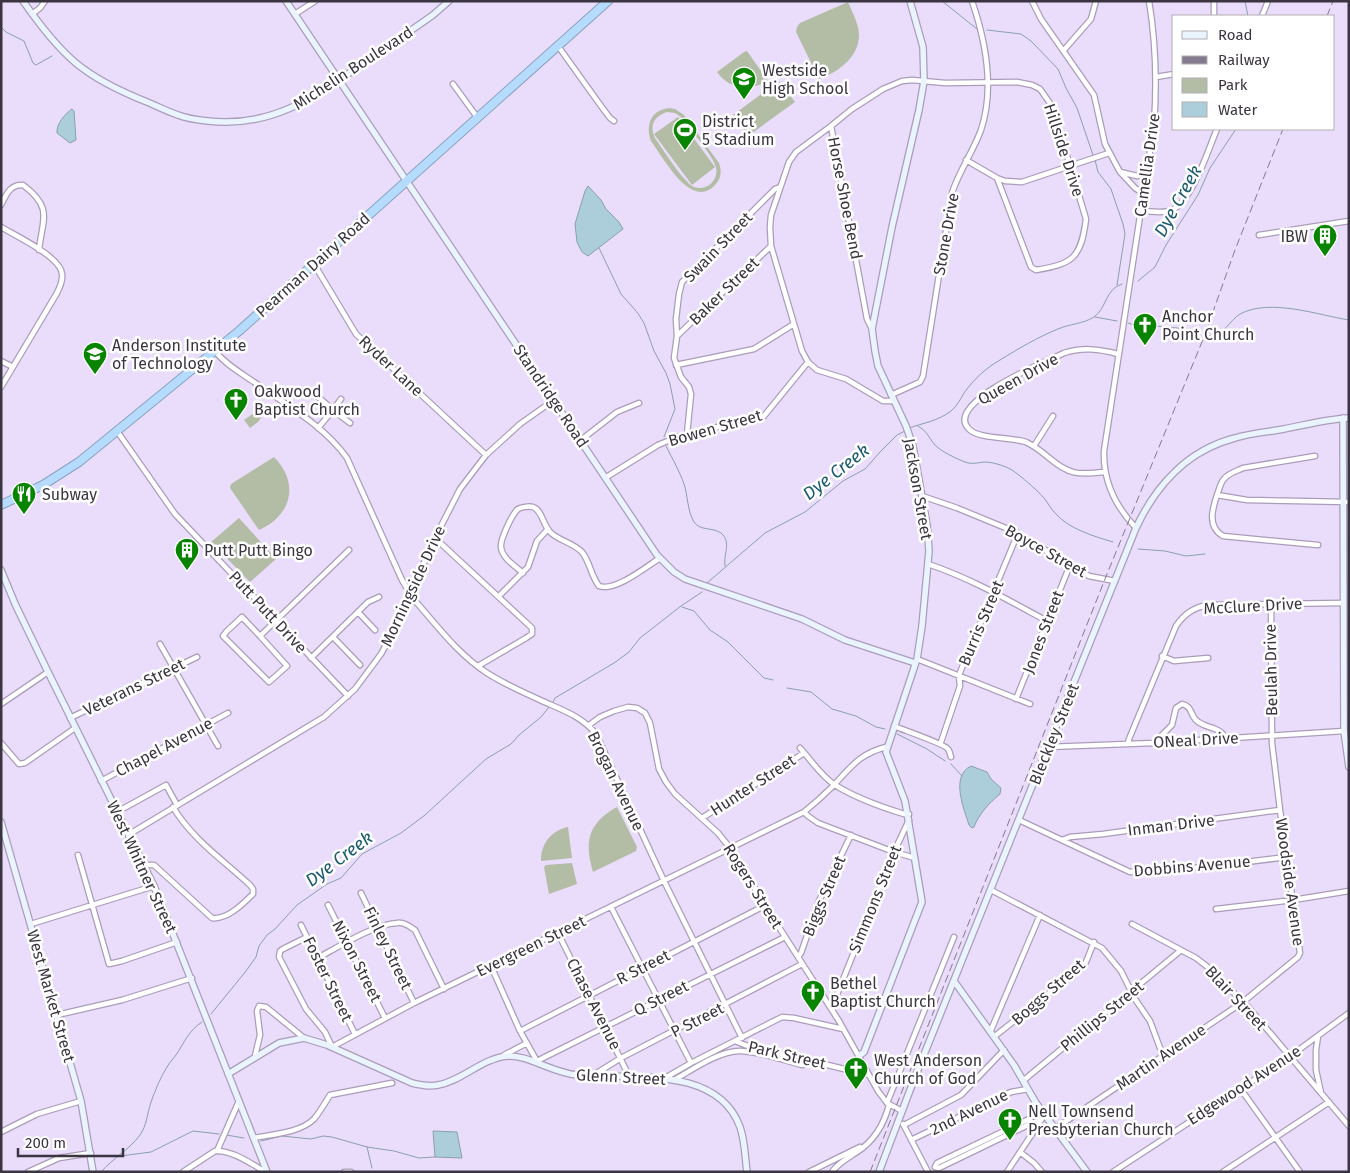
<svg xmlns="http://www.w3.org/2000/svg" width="1350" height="1173" font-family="'Fira Sans',sans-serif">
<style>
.green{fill:#b3bda6;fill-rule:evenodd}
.water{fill:#accedb;stroke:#8aa0ad}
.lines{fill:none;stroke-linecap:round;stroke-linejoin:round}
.stream{stroke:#8aa0ad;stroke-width:1}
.street-casing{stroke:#ab9dba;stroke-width:7}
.secondary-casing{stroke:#ab9dba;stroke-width:8}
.highway-casing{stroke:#8aa2bc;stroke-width:10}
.street{stroke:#fff;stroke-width:4.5}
.secondary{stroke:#e9f4ff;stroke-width:5.5}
.highway{stroke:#b5dcff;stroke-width:8}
.rail{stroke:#837a8d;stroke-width:1;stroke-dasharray:8 4;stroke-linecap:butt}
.labels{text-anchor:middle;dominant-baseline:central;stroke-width:5;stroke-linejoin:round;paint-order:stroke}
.street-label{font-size:16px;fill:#3b3541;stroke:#fff}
.poi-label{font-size:16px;fill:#3b3541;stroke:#fff;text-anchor:start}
.water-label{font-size:18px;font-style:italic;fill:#1b5b70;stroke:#fff}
</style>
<rect width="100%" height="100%" fill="#eadcfb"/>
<path class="green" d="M848,2C851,9 855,17 857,24C866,51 842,71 819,79L796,32L797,27L800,23Z
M747,51L768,81C749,91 730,90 717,72L744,52Z
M779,81L795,102L748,136L733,115Z
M669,108L675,109L684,115L719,163C722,171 721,179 715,185C691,211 663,157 651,141C645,125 651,110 669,108ZM667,112L675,113L681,117C690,129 711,153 715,165C721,178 707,192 694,187C684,183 662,148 655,138C649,126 654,116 667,112Z
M678,117L715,167L692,185L654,134Z
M263,407L266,411L258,422L250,428L244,420Z
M274,457C292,475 296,500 276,519C271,524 265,527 259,530L230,488L231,484Z
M239,518L276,559L250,582L211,542Z
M617,807L637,847L636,851L593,872C584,842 588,823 617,807Z
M568,827L572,858L541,861C541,843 551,831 568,827Z
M572,863L577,884L549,894L544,867L546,865Z"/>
<path class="water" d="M72,109L74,111L76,140L70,143L57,133C56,124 65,114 72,109Z
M588,186L601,200L606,209L619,222L623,229L588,256L582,252L577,242L575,224L585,191Z
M971,766L987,772L991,779L1001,788L1000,794C989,803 979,814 974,827L972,828L969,825C964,809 950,776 971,766Z
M433,1131L457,1132L462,1158L435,1157Z"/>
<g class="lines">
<path class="stream" d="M942,1L977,29
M1245,1L1248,16
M1,27L6,32L24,41L33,63L36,65L52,56
M987,30L1021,34L1031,41L1058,69L1066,88L1077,108L1093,155
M1095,160L1098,172L1111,189L1123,224L1125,234L1117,285
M599,248L621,294L637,312L644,323L654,351L666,373L670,384L675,409L664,437
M1138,281L1155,267L1166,245L1198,195L1210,168L1236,129
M1095,317L1117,321
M1128,323L1144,328L1156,326L1197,330
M1209,336C1224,336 1229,321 1240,314C1270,298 1318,315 1349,320
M918,426C928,432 928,437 935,445C942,452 955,458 965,462C973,465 979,462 987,462C996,463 1005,466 1012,470C1022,477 1036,489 1044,498C1048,503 1051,509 1055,513C1069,529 1093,536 1113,542
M909,428C923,423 938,421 951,411C957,406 960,400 964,393C974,379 986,368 1000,360C1018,349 1038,337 1058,329C1069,324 1083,324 1094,317C1107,308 1105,289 1122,284
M666,446C672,458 680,472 684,484C688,496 687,510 694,522C700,531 712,527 721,533C732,542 723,554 725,566
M1138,549L1165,551L1186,556L1205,554
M707,583L765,533L805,512L843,481L865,469L880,452L897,435L905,431
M682,607L694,611L710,630L728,642L764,678L773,680
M787,688L811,692L832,709L856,716L876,727L885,729
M553,702L555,698L614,663L629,652L640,638L681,606L702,592
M897,734L927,749L945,761
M951,764L962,776
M211,1014L246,971L256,957L259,946L267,935L275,929L297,905L327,884L341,878L362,854L401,833L425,815L486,759L511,744L519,735L541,717L549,707
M226,1135L244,1138
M261,1141L282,1136L311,1139L323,1136L332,1137L367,1147L394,1151L419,1158L435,1157
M367,1147L372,1168
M121,1156L151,1152L193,1131L219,1134
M101,1172C113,1158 129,1150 140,1135C147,1125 147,1114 151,1102C155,1091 160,1078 167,1067C169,1063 173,1059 176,1055C184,1043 189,1030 202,1022"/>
<defs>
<path id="street" d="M1032,1L1041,19L1094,95L1105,144L1120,172L1137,176L1147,175
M1214,1V16
M32,14L40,8L45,1
M295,14L315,1
M1262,16L1268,1
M558,46L601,106L610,118L614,121
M1064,50L1091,19L1096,1
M1156,77L1174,74
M453,84L477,117
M831,126L852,109L883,89L902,81L912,80L945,83L1017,82L1032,85L1040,89L1052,106L1086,219C1081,258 1073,264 1036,270L1031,267L997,178L966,160
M1121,173L1135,188L1144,194
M997,178L1005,181L1022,182L1109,153
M1,205C6,195 10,184 23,185C54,208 42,220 39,250
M1141,211C1151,211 1163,214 1172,210C1193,200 1208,150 1217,129
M1,227C16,236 61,257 62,274C63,280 60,287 57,293L1,387
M1259,235L1349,221
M314,264L356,334L486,455
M872,329L867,319L831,126L796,152L789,162L771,215L770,227L771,246L802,351L808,362L817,370L846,379L883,401H894
M677,336L771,246
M215,351C225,364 241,373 254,382C287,405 324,426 347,458L402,580L411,595
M1,361L13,367
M676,365L754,349L794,324
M891,395L920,382L923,376L952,193C959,171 973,152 981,130C995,88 986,42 972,1
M317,396L333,410L341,399
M318,428L333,410L350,423
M117,431L175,514L348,696
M687,434L691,394L689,387L681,377L674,358L677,336L676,319L679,294L682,282L775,189L780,187
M581,440L617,412L639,403
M1034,446L1053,416
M1315,456L1243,468C1237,471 1229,473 1225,478C1221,481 1220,487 1218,492C1213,507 1206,526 1223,536L1318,545
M1104,472C1078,475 1069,475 1048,457C1041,451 1034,446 1026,442C1011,437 980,439 970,430C940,404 1047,361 1064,353C1082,347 1099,349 1118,354
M605,478L658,445L680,436L764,416L808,362
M1217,495L1247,500L1349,502
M922,496L957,508L1013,531L1089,576L1115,581
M1136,528C1115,506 1103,482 1104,451L1154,125C1157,83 1156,43 1149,1
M435,538L532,628V634L526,638L478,666
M928,564C970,578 1008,600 1047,621
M523,573C515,566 502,558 501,547C500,540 512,514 518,509C521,507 529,506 533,507C542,510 543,525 550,532C559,541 572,542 582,552C590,562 591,576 599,586C615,592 646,567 660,558
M499,596L528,567L537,541L548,529
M410,597L417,603C438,627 459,655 487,673C503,683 520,691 538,699C559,709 581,715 596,734L664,881L742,1038
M358,612L375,630
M260,636L242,617L227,631L223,636L269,682L287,666L260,636L349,550
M333,637L360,665
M160,644L218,746
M1162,656L1174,661L1208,658
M311,658L368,602L379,597
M917,659L1030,704
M1016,699L1070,565
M1,704L48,672
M70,718L197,657
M589,725L600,717L614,711L628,707L637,708L645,713L650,723L659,769L666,782L675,794L718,833L730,848L775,921L839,1021L878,1091L887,1103L902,1111
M894,726C903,730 945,744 948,749C950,752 950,754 951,757
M941,742L960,686L959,676L961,670L1018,533
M1,743L19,764L25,763L75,728
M1128,743L1129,739L1176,626C1184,614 1194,607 1208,605L1344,603
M1154,743L1172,725L1176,708L1182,704C1191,706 1190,712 1195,719C1203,729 1221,726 1225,738
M1048,747L1154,743L1344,731
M800,748C811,760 821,776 835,785C856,798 881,807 904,814H909
M101,781L228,713
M117,812L166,785L177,805
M804,812L808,816L818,823L894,852L915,858
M702,818L804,753
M1019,820L1130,872L1206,867L1287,857
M128,835L324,717L355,689L381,654L394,630L435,538L460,489L486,455L520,424L554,400
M1062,840L1070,837L1103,834L1280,810
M78,855L109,964L122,961L177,942
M143,865H154L212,918C227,920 243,904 253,894V889L250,885C223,860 192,839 173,807
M991,890L1102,948L1121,971L1135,999L1150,1021L1163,1056
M361,893L414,1003
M328,905L385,1018
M611,907L691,1063
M1216,909L1293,900L1349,891
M31,924L154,886
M1132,924L1196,958L1209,968L1249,1008L1349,1126
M301,925L355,1034
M558,933L629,1076
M307,937L283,949L280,951L279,957L306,1009L325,1032L332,1047L414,1003L804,812C814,804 824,795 833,786C851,767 859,754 886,747
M798,957L801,953L819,901L851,835
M318,958C338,947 375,924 397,923C404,922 409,926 415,930L444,989
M491,966L520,1031L538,1063
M830,1007L834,1002L894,852L909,820
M57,1015L122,1000L192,978
M991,1030L1040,915
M520,1031L766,905
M995,1036L1082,967L1086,962L1094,942
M1318,1036L1316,1050V1070L1321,1093
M735,1041L745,1045L869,1075
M504,1055L527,1043
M255,1056L260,1035L257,1011L259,1006L266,1007L304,1038
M537,1061L785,937
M592,1076L621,1058L802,964
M665,1078L691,1063L782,1017L794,1018L843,1029
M674,1080C692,1070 720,1050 741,1051C762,1052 783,1060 802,1065L807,1064L809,1060
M1024,1080L1180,951
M1240,1088L1300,1172
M887,1103L954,937
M1032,1123L1029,1119L1027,1120L937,1163L935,1167L939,1168L1032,1123L1040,1121
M903,1124L928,1172
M904,1125L961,1095L1004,1050
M1056,1128L1243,1002L1298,957L1300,953L1280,810L1272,743L1271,604
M1,1132L37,1114L81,1101
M254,1138C273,1134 300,1133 314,1119C320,1112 325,1103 330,1095L392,1083
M911,1140L1011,1092L1028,1089
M217,1151L239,1101
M1020,1152L1034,1163L1042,1172
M28,1172L59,1158L91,1153
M183,1172L215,1151C233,1150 251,1164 266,1172
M344,1172H351
M809,1172L860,1147
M832,1172C838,1163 848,1158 857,1152C874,1141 884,1124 889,1105
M1007,1172L1045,1114
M1113,1172L1289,1057L1349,1013
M1223,1172L1329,1102"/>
<path id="secondary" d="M23,1C62,57 84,77 147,102C157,106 168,112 178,115C188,119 198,120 208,121C270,128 312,99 361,65C385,48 409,32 433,15L449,1
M286,1L657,555L674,572L685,579L802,619L845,640L915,663
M1343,418L1344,731L1349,767
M1,570L16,606L48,672L154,886L267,1172
M1,822L81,1101L93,1172
M954,981L1014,1065L1036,1103L1087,1172
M859,1056L864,1052L922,902L905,801L886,752L917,659L922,626L929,551L927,525L913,446L906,426L878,366L875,351L872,329L892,227L919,110L924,81L923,47L910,1
M228,1074L279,1043L304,1038L327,1045L412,1083C420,1085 429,1087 438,1085C462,1081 482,1058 508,1056C528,1055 553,1073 577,1075C628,1080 717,1064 740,1127C745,1141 745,1157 747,1172
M879,1172L915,1077L1136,528C1156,485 1188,450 1235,438C1251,433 1268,432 1284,429C1305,425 1327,419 1349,418"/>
<path id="highway" d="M1,505L43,485L79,462L239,331L608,1"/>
</defs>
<use href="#street" class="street-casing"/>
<use href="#secondary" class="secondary-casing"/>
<use href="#highway" class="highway-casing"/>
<use href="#street" class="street"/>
<use href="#secondary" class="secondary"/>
<use href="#highway" class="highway"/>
<path class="rail" d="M1327,16L1333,1
M870,1172L1105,579L1204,337L1235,250L1283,129"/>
</g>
<defs>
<symbol id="school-pin" viewBox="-11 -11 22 30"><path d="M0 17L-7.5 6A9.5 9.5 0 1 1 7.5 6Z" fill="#088400" stroke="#fff"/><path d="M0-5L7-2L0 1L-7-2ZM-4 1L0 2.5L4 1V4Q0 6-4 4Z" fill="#fff"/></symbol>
<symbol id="stadium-pin" viewBox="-11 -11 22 30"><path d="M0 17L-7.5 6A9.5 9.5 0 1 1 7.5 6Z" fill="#088400" stroke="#fff"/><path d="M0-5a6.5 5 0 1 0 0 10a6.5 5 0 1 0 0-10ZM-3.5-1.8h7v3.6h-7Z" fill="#fff"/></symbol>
<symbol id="building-pin" viewBox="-11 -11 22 30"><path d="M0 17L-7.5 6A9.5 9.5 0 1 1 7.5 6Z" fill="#088400" stroke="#fff"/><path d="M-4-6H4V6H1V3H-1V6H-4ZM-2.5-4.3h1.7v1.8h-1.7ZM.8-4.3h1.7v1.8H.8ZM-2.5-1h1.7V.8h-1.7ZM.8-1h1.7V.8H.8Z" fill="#fff"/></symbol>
<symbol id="church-pin" viewBox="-11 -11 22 30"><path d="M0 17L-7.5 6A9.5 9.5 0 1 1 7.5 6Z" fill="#088400" stroke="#fff"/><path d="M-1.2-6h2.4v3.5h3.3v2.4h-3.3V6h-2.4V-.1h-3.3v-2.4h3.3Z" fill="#fff"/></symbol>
<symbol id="restaurant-pin" viewBox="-11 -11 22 30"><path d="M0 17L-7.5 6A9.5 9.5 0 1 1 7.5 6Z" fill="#088400" stroke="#fff"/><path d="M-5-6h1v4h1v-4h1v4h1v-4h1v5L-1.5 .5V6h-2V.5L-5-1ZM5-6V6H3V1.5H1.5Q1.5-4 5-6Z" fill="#fff"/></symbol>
</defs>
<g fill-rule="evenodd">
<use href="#school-pin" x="730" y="65" width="28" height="38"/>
<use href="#stadium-pin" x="671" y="116" width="28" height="38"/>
<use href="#building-pin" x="1311" y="222" width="28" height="38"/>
<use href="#church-pin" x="1131" y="311" width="28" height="38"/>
<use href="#school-pin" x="81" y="340" width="28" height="38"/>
<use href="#church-pin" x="222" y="386" width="28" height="38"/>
<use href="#restaurant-pin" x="10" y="480" width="28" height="38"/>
<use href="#building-pin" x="173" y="536" width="28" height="38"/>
<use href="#church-pin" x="799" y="978" width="28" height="38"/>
<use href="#church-pin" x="842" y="1055" width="28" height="38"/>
<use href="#church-pin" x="996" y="1106" width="28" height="38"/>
</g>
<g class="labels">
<g class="street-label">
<text transform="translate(353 68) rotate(-33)">Michelin Boulevard</text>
<text transform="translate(1064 150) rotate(72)">Hillside Drive</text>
<text transform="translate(1147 165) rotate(-82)">Camellia Drive</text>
<text transform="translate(845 198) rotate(79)">Horse Shoe Bend</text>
<text transform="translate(946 234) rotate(-80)">Stone Drive</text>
<text transform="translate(718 247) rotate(-46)">Swain Street</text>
<text transform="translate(313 265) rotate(-42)">Pearman Dairy Road</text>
<text transform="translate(724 291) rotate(-44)">Baker Street</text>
<text transform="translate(391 366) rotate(43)">Ryder Lane</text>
<text transform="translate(1018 379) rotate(-29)">Queen Drive</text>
<text transform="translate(551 396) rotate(56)">Standridge Road</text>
<text transform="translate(715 428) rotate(-16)">Bowen Street</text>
<text transform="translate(918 489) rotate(80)">Jackson Street</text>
<text transform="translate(1046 551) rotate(29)">Boyce Street</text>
<text transform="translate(413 586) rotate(-65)">Morningside Drive</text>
<text transform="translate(1253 606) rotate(-3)">McClure Drive</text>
<text transform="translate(268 612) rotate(47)">Putt Putt Drive</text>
<text transform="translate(981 623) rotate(-67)">Burris Street</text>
<text transform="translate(1043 632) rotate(-69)">Jones Street</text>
<text transform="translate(1271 670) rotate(-91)">Beulah Drive</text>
<text transform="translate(134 687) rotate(-26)">Veterans Street</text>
<text transform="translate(1054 734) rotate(-68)">Bleckley Street</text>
<text transform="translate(1196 740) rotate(-3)">ONeal Drive</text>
<text transform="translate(164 747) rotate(-28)">Chapel Avenue</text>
<text transform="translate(616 781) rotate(64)">Brogan Avenue</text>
<text transform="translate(753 785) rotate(-33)">Hunter Street</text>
<text transform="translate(1171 825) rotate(-7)">Inman Drive</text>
<text transform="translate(1192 866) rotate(-5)">Dobbins Avenue</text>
<text transform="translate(142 867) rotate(65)">West Whitner Street</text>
<text transform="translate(1290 882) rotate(82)">Woodside Avenue</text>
<text transform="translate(753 886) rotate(58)">Rogers Street</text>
<text transform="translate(824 896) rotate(-67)">Biggs Street</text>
<text transform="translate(875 899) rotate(-68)">Simmons Street</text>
<text transform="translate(531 946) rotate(-26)">Evergreen Street</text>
<text transform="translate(388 948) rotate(64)">Finley Street</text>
<text transform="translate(357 961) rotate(63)">Nixon Street</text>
<text transform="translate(643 967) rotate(-27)">R Street</text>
<text transform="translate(328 979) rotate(64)">Foster Street</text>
<text transform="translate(1048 992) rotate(-41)">Boggs Street</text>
<text transform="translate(51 996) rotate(74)">West Market Street</text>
<text transform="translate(661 998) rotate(-27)">Q Street</text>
<text transform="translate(1236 998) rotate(47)">Blair Street</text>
<text transform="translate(594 1004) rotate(63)">Chase Avenue</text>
<text transform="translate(1102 1016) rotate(-39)">Phillips Street</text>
<text transform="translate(697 1020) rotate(-27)">P Street</text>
<text transform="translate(787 1055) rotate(13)">Park Street</text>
<text transform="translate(1161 1057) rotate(-34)">Martin Avenue</text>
<text transform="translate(621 1077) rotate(3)">Glenn Street</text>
<text transform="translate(1244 1085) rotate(-33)">Edgewood Avenue</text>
<text transform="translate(969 1112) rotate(-26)">2nd Avenue</text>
</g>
<g class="poi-label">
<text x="762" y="70">Westside<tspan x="762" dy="18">High School</tspan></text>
<text x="702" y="121">District<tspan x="702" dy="18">5 Stadium</tspan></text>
<text x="1308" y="236" text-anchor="end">IBW</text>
<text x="1162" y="316">Anchor<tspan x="1162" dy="18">Point Church</tspan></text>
<text x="112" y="345">Anderson Institute<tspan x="112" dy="18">of Technology</tspan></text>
<text x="254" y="391">Oakwood<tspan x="254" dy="18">Baptist Church</tspan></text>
<text x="42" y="494">Subway</text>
<text x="204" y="550">Putt Putt Bingo</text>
<text x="830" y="983">Bethel<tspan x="830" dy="18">Baptist Church</tspan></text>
<text x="874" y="1060">West Anderson<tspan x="874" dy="18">Church of God</tspan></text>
<text x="1028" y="1111">Nell Townsend<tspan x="1028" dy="18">Presbyterian Church</tspan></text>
</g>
<g class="water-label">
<text transform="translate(1178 201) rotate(-61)">Dye Creek</text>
<text transform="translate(836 472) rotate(-38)">Dye Creek</text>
<text transform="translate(339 859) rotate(-37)">Dye Creek</text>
</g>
</g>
<rect width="1350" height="1173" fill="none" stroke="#3b3541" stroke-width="5"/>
<rect x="1172" y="15" width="162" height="115" fill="#ffffff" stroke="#b1aeb3"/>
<rect x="1182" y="31" width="25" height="8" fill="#e9f4ff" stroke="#b1aeb3"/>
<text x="1218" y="40" font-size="15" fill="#3b3541">Road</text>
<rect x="1182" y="56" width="25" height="8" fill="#837a8d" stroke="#b1aeb3"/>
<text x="1218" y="65" font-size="15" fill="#3b3541">Railway</text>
<rect x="1182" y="78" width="25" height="15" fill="#b3bda6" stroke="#b1aeb3"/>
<text x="1218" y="90" font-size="15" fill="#3b3541">Park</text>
<rect x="1182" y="102" width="25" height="15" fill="#accedb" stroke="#b1aeb3"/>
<text x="1218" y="115" font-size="15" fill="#3b3541">Water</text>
<path d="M18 1148v8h105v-8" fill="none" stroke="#3b3541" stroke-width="2.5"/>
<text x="25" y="1148" font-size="15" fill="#3b3541" stroke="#ffffff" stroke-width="4" paint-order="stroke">200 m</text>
</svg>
